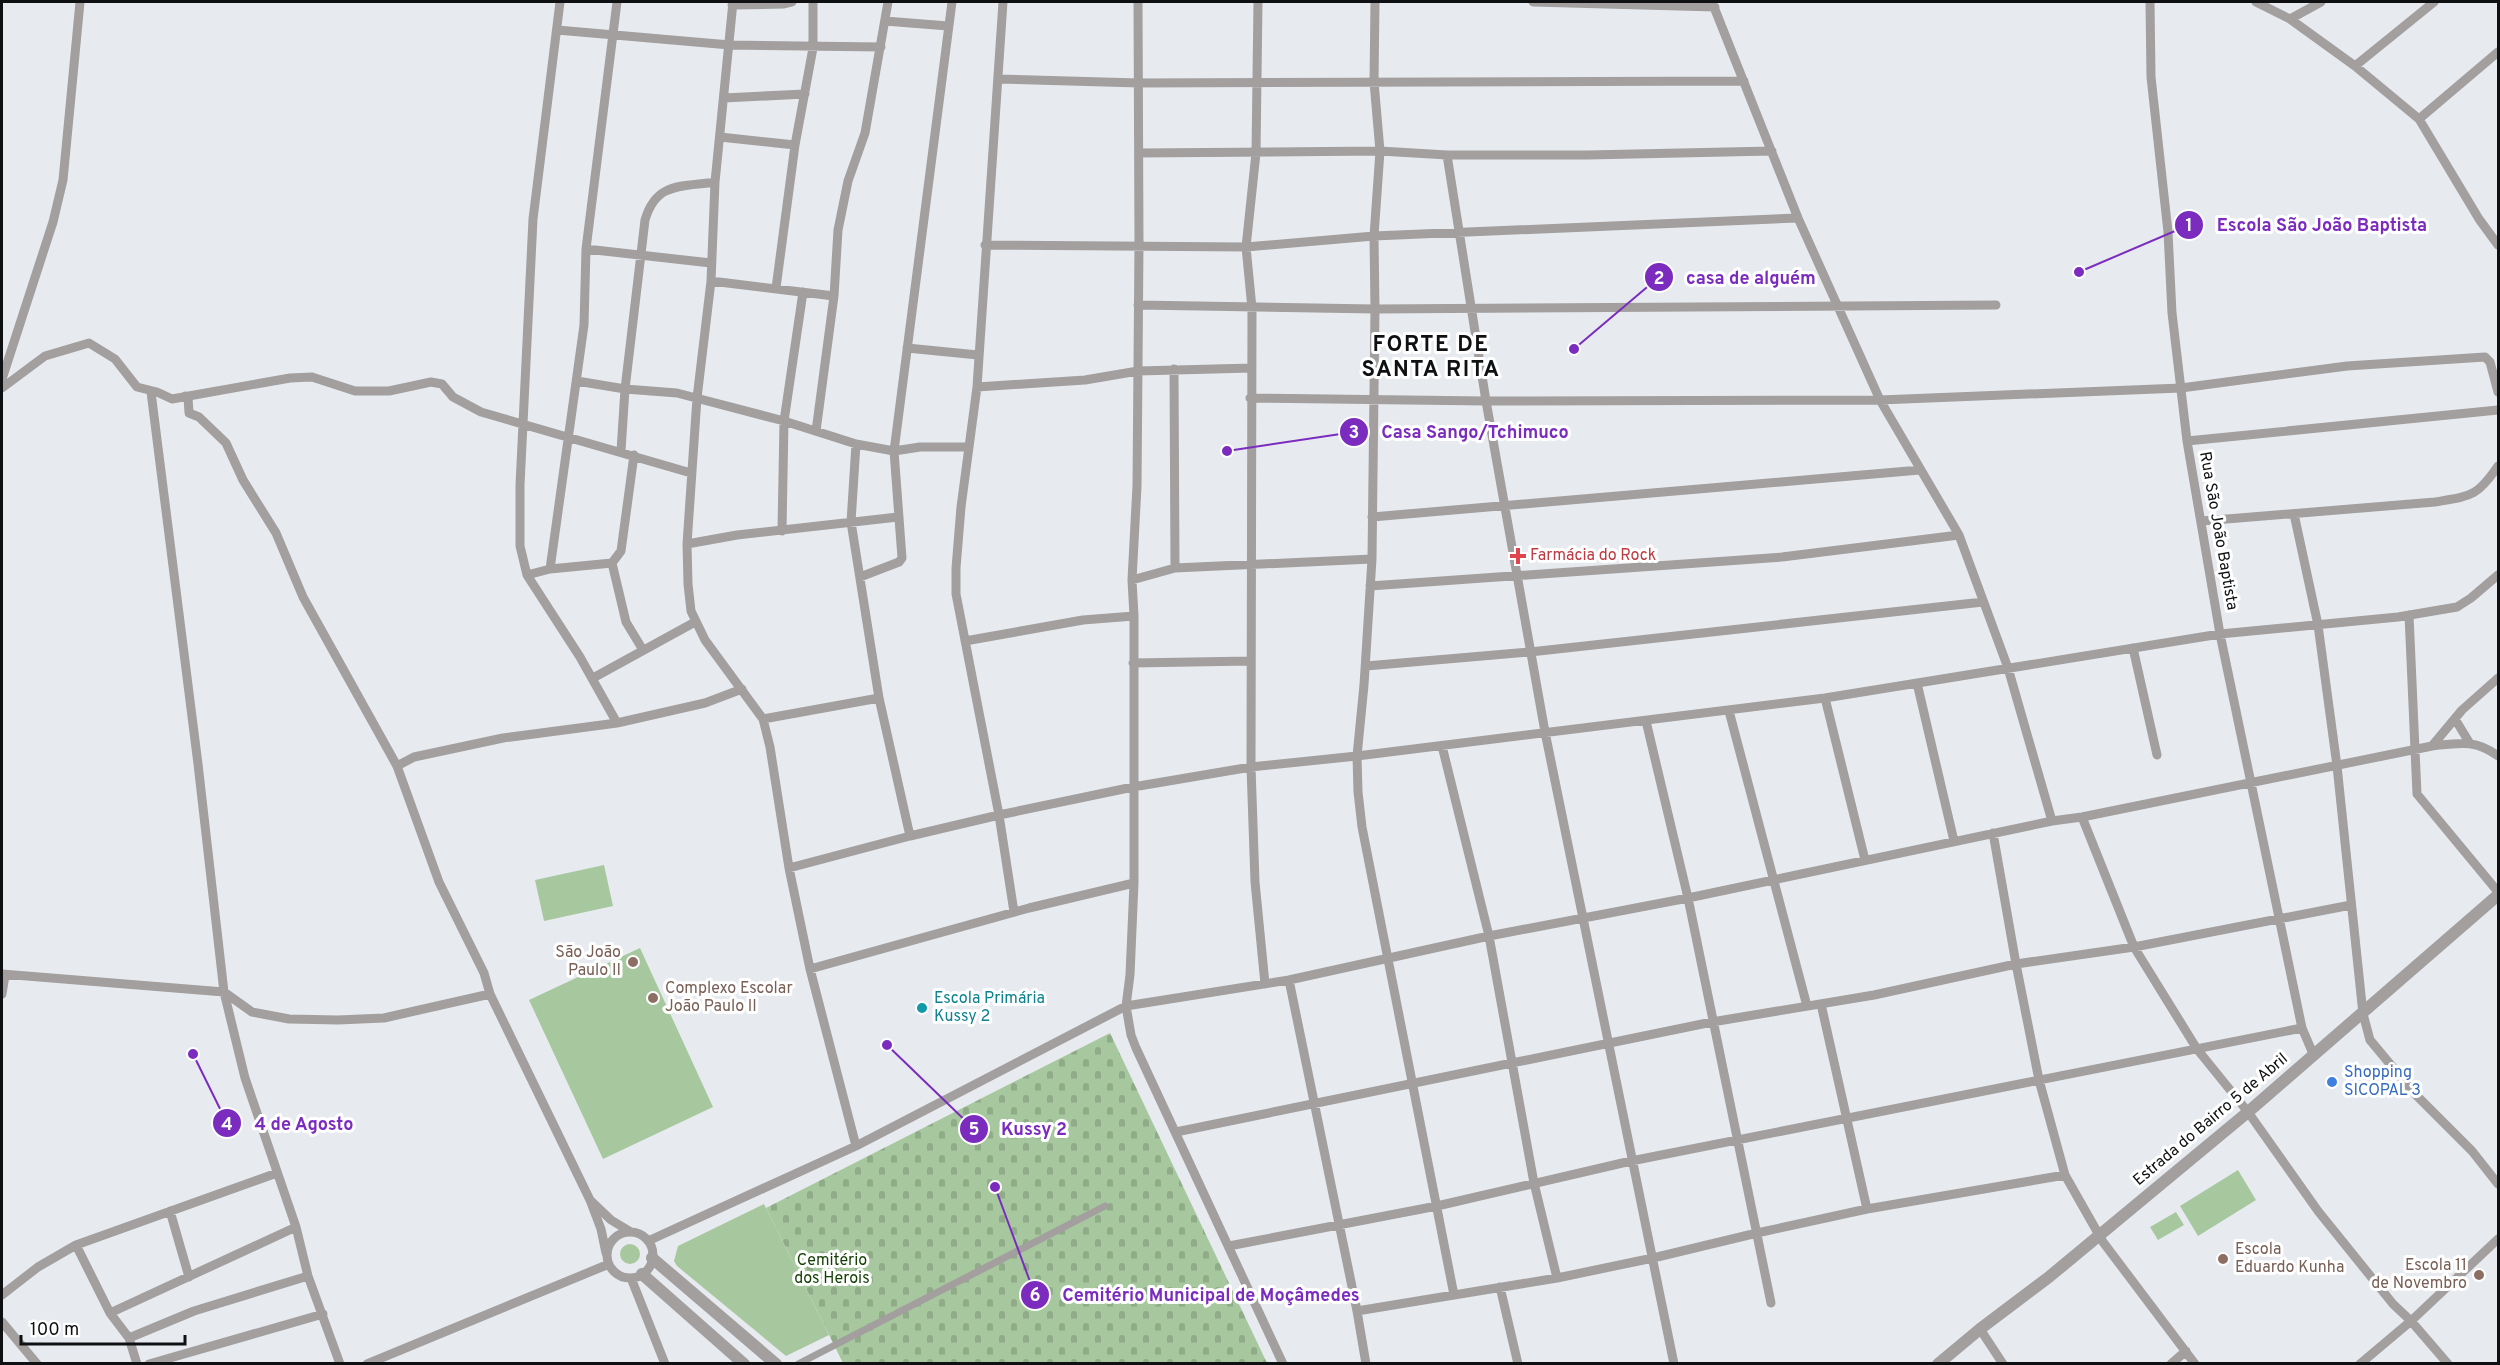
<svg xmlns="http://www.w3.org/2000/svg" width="2500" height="1365" font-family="Overpass,sans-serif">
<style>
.cemetery{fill:url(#cemetery-stones)}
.garden{fill:#a7c89f}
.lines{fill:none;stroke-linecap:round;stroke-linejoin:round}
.pedestrian{stroke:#a29f9e;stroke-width:7}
.minor{stroke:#a29f9e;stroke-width:9}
.tertiary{stroke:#a29f9e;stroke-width:12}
.health-dot{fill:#e0444e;stroke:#fff;stroke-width:2}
.education-dot{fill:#8d6e63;stroke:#fff;stroke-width:2}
.culture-dot{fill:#0f9aa8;stroke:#fff;stroke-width:2}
.shop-dot{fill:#3f7fe0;stroke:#fff;stroke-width:2}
.labels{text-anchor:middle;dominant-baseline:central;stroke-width:6;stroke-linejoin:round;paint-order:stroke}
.street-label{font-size:16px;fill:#0f1012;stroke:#fff}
.health-label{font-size:16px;fill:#be3a42;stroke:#fff;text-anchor:start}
.education-label{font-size:16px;fill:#785e54;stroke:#fff;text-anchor:end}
.culture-label{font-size:16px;fill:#0d838f;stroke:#fff;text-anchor:start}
.shop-label{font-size:16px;fill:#366cbe;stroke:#fff;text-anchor:start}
.park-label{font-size:16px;fill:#123f02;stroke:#fff}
.district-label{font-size:22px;font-weight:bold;letter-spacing:1.5px;fill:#0f1012;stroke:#fff}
.leader{fill:none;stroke:#7b2cbf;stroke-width:2}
.callout-dot{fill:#7b2cbf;stroke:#fff;stroke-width:2}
.mark-label{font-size:18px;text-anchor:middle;font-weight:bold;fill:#fff}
.callout-label{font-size:18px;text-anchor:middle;font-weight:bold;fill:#7b2cbf;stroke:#fff;stroke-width:6;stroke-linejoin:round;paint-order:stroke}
</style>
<defs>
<pattern id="cemetery-stones" width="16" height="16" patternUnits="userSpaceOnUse" patternTransform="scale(1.5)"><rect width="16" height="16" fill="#a7c89f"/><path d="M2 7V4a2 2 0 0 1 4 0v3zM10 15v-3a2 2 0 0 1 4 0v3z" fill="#8fab88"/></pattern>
</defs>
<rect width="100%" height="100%" fill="#e7ebf0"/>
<path class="cemetery" d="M1110,1033L1267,1363H843L766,1208Z"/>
<path class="garden" d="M604,865L613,906L544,921L535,880Z
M640,948L713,1107L603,1159L529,1000Z
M2238,1170L2256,1200L2198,1236L2180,1206Z
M764,1204L829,1335L786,1356L677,1266L674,1261L678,1246Z
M2176,1212L2184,1225L2158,1240L2150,1227Z
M620 1254a10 10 0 1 1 20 0a10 10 0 1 1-20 0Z"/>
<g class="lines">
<path class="pedestrian" d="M798,1364L1105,1206"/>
<path class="minor" d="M560,2L533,219L520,485V546L527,575L580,657L617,723
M733,2L715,182L711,281L697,398L687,544L688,584L691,611L705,640L763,719L770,747L789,868L810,969L856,1146
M1003,2L977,387L961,507L956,568V594L999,815L1014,912
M1138,2L1139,244L1137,486L1132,580L1134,616V883L1130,975L1126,1006L1131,1035L1136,1048L1283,1364
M1258,2L1256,153L1246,247L1252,308L1251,767L1255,882L1265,984
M1375,2L1374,82L1380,151L1374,236L1375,309L1372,559L1364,685L1357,756L1358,792L1362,827L1454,1295
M1533,2L1715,7
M1712,2L1798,218L1880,400L1959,535L2008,668L2052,821
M2150,2L2151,77L2168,232L2172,313L2187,441L2220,634L2302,1028L2314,1056
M2256,2L2290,19L2355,66L2419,119L2479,219L2498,245
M732,5L784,4L792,2
M2290,19L2321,2
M885,21L948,26
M557,30L730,45L881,47
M2355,66L2434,2
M999,79L1139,83L1744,81
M724,98L805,94
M2419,119L2498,52
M720,137L795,145
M1139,153L1380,151L1447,155H1588L1772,151
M1447,155L1486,401L1545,732L1674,1364
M985,245L1246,247L1374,236L1798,218
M586,249L711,263
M711,281L834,296
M776,288L795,145L813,48V2
M1138,305L1375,309L1996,305
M907,348L978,355
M1174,369L1175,568
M2,379L53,222L63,180L80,2
M577,381L625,389L677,393L784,421L856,444L894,451L920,447H969
M977,387L1085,380L1138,371L1252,368
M2,388L45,356L89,343L115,359L137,387L157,392L172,399L290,378L312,377L355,391H389L431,382L442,384L453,397L481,412L691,473
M151,392L198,764L224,992L245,1078L296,1227L308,1276L340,1364
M185,396L188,397L189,413L199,417L226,443L243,480L276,533L303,597L397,766L439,882L484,973L490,994L590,1200
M1250,398L1486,401L1880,400L2181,388L2347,366L2485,357L2490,362L2498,392
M816,431L834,296L838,230L848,181L865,133L888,2
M2187,441L2498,410
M856,444L851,522L879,698L910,836
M621,451L625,389L645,220C656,182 681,187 715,182
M2294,514L2318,625L2337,766L2363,1014L2370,1040L2415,1094L2472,1151L2498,1184
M1372,517L1920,470
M2202,521L2435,502C2471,496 2477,497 2498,466
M782,531L784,421L803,292
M687,544L737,535L898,517
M612,563L626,622L643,650
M550,569L612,563L621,551L634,455
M527,575L550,569L584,325L586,249L617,2
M860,577L899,562L902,558L894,451L952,2
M1132,580L1175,568L1372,559
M1370,586L1782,557L1959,535
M2409,615L2417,794L2498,892
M965,641L1083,620L1134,616
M2133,648L2157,755
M1133,663L1251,661
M1366,666L1530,652L1983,602
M593,678L695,622
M1917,683L1954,841
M1825,698L1865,860
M1729,711L1807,1006
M763,719L879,698
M2455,719L2469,742
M1646,721L1688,898L1771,1303
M1442,746L1489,936L1534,1183L1557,1278
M2432,746L2462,710L2498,678
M397,766L414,757L503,738L617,723L705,703L742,689
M2082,817L2134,947L2197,1049L2248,1112L2318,1211L2393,1304L2411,1321L2448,1364
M1993,833L2016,964L2039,1080L2065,1175
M789,868L910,836L999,815L1133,787L1251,767L1357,756L1825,698L2220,634L2398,617L2457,607L2471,598L2498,575
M810,969L1029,908L1134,883
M2,974L224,992L252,1012L289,1019L338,1020L384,1018L490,994
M1289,980L1357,1311L1366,1364
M2,994L5,975
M1821,1004L1867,1209
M1176,1132L1712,1022L1874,995L2016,964L2134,947L2351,905
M170,1211L189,1277
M607 1255a23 23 0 1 1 46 0a23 23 0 1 1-46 0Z
M648,1241L856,1146L1126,1006L1289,980L1489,936L1688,898L2052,821L2082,817L2432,746C2459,743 2475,739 2498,756
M76,1245L110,1313L129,1338L137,1364
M1229,1246L1437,1206L1631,1161L2302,1028
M606,1253L601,1229L590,1200L611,1220L631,1232
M631,1278L665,1364
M1500,1287L1518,1364
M2,1295L38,1267L76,1245L277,1173
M1357,1311L1557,1278L1653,1258L1757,1233L1867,1209L2065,1175L2103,1242L2195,1364
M110,1313L296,1227
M2,1322L37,1364
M1980,1329L2003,1364
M129,1338L194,1311L308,1276
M149,1364L323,1314
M367,1364L609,1264
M2171,1364L2186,1351
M2360,1364L2411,1321L2498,1239"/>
<path class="tertiary" d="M652,1258L776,1364
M642,1274L744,1364
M1938,1364L1980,1329L2049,1277L2248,1112L2498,895"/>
</g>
<path class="health-dot" d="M1515 547h6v6h6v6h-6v6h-6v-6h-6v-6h6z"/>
<g class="education-dot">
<circle cx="633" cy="962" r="6"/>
<circle cx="653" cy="998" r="6"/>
<circle cx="2223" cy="1259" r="6"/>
<circle cx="2479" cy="1275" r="6"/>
</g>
<circle class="culture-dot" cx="922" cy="1008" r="6"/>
<circle class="shop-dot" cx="2332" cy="1082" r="6"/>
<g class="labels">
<g class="street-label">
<text transform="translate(2218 531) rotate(80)">Rua São João Baptista</text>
<text transform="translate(2211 1120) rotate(-40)">Estrada do Bairro 5 de Abril</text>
</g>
<g class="health-label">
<text x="1530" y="556">Farmácia do Rock</text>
</g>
<g class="education-label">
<text x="621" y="953">São João<tspan x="621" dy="18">Paulo II</tspan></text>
<text x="665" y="989" text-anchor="start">Complexo Escolar<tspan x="665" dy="18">João Paulo II</tspan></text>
<text x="2235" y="1250" text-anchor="start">Escola<tspan x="2235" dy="18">Eduardo Kunha</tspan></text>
<text x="2467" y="1266">Escola 11<tspan x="2467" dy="18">de Novembro</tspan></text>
</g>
<g class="culture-label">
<text x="934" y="999">Escola Primária<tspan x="934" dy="18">Kussy 2</tspan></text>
</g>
<g class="shop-label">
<text x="2344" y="1073">Shopping<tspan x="2344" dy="18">SICOPAL 3</tspan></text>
</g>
<g class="park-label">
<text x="832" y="1261">Cemitério<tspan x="832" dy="18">dos Herois</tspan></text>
</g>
<g class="district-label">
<text x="1431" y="345">FORTE DE<tspan x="1431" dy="25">SANTA RITA</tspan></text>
</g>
</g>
<path class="leader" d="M2079 272L2189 225M1574 349L1659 277M1227 451L1354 432M193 1054L227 1123M887 1045L974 1129M995 1187L1035 1295"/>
<g class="callout-dot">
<circle cx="2079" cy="272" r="6"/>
<circle cx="1574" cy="349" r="6"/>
<circle cx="1227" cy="451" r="6"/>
<circle cx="193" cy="1054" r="6"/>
<circle cx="887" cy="1045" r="6"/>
<circle cx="995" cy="1187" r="6"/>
<circle cx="2189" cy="225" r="15"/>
<circle cx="1659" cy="277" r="15"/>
<circle cx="1354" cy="432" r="15"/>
<circle cx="227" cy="1123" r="15"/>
<circle cx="974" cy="1129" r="15"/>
<circle cx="1035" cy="1295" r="15"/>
</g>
<g class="mark-label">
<text x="2189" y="231">1</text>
<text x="1659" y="284">2</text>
<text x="1354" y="438">3</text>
<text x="227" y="1130">4</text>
<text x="974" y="1135">5</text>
<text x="1035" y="1301">6</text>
</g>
<g class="callout-label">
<text x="2322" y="231">Escola São João Baptista</text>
<text x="1751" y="284">casa de alguém</text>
<text x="1475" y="438">Casa Sango/Tchimuco</text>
<text x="304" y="1130">4 de Agosto</text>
<text x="1034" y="1135">Kussy 2</text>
<text x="1211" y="1301">Cemitério Municipal de Moçâmedes</text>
</g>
<rect width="2500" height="1365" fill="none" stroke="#0f1012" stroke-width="6"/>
<path d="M21 1335v9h164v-9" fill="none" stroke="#0f1012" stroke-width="3"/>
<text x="30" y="1335" font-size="18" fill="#0f1012" stroke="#ffffff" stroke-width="4.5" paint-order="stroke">100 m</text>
</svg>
